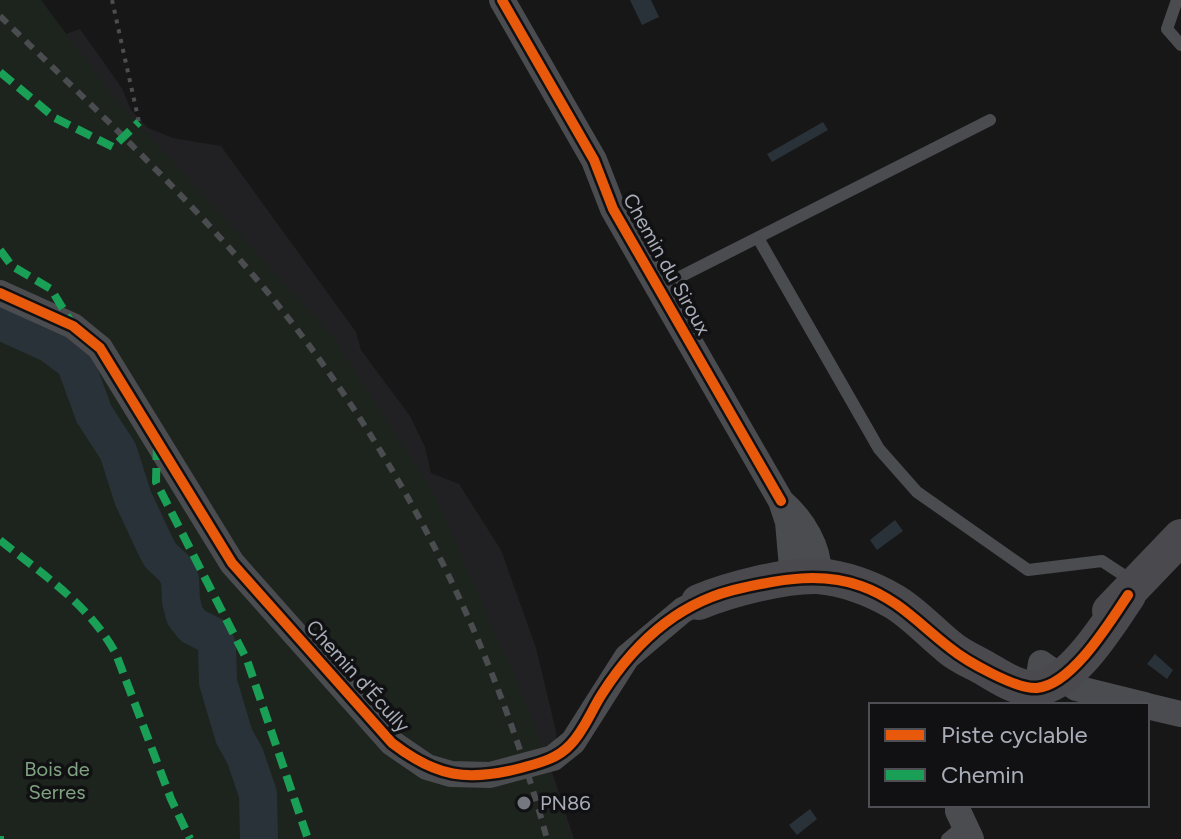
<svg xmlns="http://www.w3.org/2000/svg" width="1181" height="839" font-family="Figtree,sans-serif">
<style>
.built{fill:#212123}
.green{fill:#1d241e}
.water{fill:#2a3239}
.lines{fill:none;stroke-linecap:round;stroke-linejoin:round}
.river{stroke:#2a3239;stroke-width:38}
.path{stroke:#4d4e52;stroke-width:4;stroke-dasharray:4 6;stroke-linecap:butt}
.lane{stroke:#4b4c50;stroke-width:12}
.street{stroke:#4b4c50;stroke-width:26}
.secondary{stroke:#4a4a4e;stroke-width:36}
.rail{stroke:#4b4c4f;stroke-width:6;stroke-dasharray:10 8;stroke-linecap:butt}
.quiet{stroke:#1a9f57;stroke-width:8;stroke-dasharray:16 8;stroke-linecap:butt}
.cycleway-casing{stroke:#111113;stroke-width:15}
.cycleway{stroke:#e8590c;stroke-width:10}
.poi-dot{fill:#757880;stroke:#111113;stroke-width:3}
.labels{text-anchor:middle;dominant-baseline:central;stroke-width:7;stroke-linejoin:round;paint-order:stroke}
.street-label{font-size:20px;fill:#a8adb8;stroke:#111113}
.park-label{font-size:20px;fill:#7fa381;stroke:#111113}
.poi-label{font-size:20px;fill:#a8adb8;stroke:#111113;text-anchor:start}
</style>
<rect width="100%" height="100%" fill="#171717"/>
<path class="built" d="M80,29L122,88L131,110L148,128L173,138L221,146L356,332L361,350L410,416L425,447L431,473L459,484L501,550L536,648L556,731L557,766L551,769L574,839H494L0,57Z"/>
<path class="green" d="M0,0H41L113,96L334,338L435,496L530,712L571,839H0Z"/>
<path class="water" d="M630,0H651L659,17L642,25Z
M823,122L828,130L772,162L767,154Z
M895,520L903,531L877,550L870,540Z
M1155,654L1173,670L1167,679L1147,664Z
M810,809L817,819L797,835L789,825Z"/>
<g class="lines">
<path class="river" d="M0,321L51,344L75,362L94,414L118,451L133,498L154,543L160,555L175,569L180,579L181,601L185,616L193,626L213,636L217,646L218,682L234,736L245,756L258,794L259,839"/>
<path class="path" d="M112,0L139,122"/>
<path class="lane" d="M1177,0L1167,29L1181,45
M758,238L879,449L917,492L1028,570L1102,561L1134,582
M658,288L990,120
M947,839L964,825"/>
<path class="street" d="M502,0L594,160L613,209L781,501
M0,293L73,326L100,348L232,563L392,743L427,767L451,774L490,775L553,758L573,742L627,657L683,610L699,602
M793,579L788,522L781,501C802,519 821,549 818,576
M1027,699L1037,688L1041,663L1076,688L1145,705
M1147,706L1181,714
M958,805V811L971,839"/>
<path class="secondary" d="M699,602C730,589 785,575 818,576C843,578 871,588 893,601C914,613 930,632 949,647C959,656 974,662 986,669C1000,677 1018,690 1036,688C1071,686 1110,622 1128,595
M1110,611L1181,537"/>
<path class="rail" d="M0,16C92,106 187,195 269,294C400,454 493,640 547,839"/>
<path class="quiet" d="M0,72L55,118L113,147L139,122
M0,250L12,266L51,289L71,322
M157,444L156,482L247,660L308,839
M0,540C43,575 89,604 116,654L171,799L190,839
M0,836V839"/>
<defs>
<path id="cycleway" d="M502,0L594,160L613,209L781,501
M0,293L73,326L100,348L232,563L392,743C436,777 467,782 521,768C539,763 557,759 570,745C584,731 591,711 602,694C635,642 679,601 742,588C782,579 822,572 861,586C898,599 920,625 950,648C966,661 1017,690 1037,688C1072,685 1110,622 1128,595"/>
</defs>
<use href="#cycleway" class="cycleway-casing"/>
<use href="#cycleway" class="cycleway"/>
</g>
<circle class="poi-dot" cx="524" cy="803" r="8"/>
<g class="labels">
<g class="street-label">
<text transform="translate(667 264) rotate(61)">Chemin du Siroux</text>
<text transform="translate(358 676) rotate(48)">Chemin d'Écully</text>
</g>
<g class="park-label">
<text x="57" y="769">Bois de<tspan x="57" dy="23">Serres</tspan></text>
</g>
<g class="poi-label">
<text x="540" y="803">PN86</text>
</g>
</g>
<rect x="869" y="703" width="280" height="104" fill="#111113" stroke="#4d4f55" stroke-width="2"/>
<rect x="885" y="729" width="40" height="12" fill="#e8590c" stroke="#4d4f55" stroke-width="2"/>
<text x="941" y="743" font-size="24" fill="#a8adb8">Piste cyclable</text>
<rect x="885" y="769" width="40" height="12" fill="#1a9f57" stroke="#4d4f55" stroke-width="2"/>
<text x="941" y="783" font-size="24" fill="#a8adb8">Chemin</text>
</svg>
